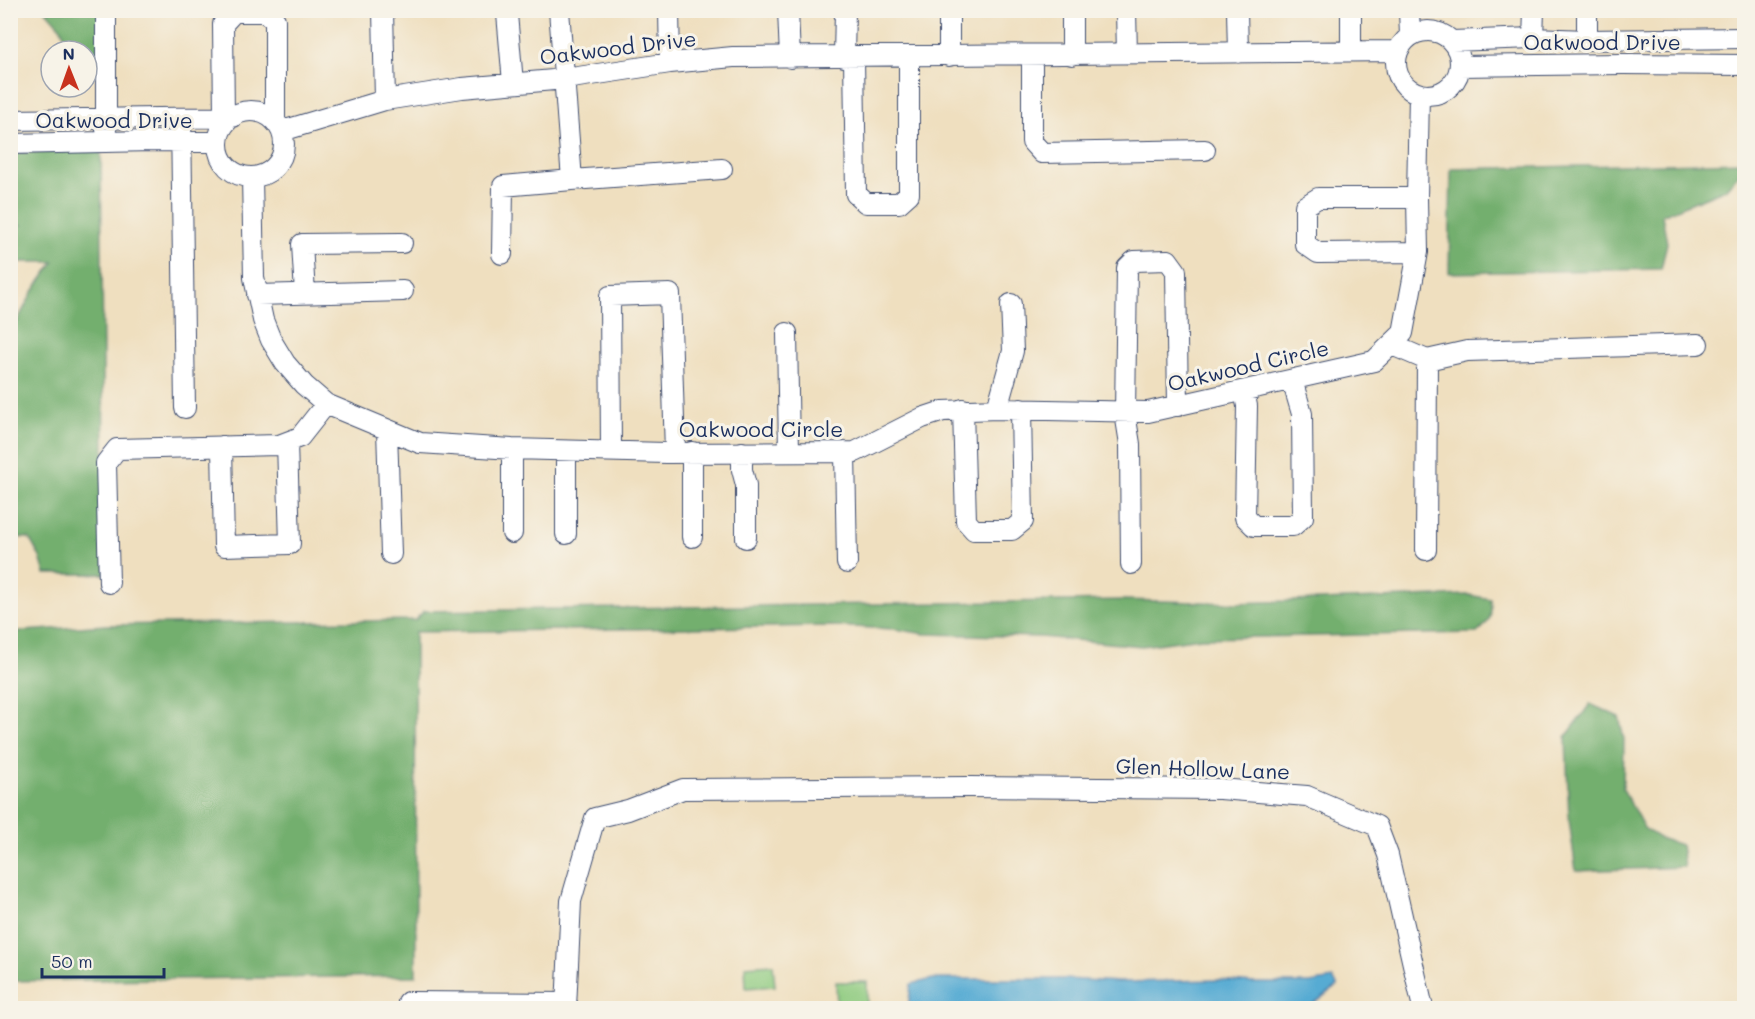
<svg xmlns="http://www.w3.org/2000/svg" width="1755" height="1019" font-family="Mali,sans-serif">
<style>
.green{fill:#8fcb80;stroke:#557d6f;stroke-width:1.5}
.forest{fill:#73af6e;stroke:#476f66;stroke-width:1.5}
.water{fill:#57abd3;stroke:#396d98;stroke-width:1.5}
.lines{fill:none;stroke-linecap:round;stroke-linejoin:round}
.minor-casing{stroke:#3b496d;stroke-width:22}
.minor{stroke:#fff;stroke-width:20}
.labels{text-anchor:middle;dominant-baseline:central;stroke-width:6;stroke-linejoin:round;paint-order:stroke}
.street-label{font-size:21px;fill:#1b2f5e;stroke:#f7f3e8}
</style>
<rect width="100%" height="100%" fill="#f7f3e8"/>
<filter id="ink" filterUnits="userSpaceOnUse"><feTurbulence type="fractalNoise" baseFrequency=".0167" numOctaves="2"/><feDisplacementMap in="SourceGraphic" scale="12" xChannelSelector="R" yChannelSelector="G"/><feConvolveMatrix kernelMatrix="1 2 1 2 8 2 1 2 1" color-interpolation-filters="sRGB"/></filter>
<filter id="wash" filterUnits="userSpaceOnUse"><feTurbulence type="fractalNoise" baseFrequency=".008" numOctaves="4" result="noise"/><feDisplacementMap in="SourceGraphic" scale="24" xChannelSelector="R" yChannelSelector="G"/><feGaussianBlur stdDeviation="1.35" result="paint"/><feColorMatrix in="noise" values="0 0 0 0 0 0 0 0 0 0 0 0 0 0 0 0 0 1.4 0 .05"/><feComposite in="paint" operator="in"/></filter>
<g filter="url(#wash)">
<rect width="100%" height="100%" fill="#efdfbf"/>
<path class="green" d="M773,964L775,986L746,988L745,966Z
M836,982H867V1008H837Z"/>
<path class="forest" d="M46,11H99L100,69L87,68V51H70L61,28Z
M101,150L105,574H45L40,557L29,538L11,537V333L32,293L54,262H11V226L22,225L11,219L10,153Z
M1744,162V169L1725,189L1662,215L1667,243L1661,269L1449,273L1451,169Z
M1469,595L1490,599C1493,616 1490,622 1477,633L1201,638L1142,646L1040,637L925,634L894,629L831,626L415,632L416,976L11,981V632L106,625L415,620L424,611L1123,600L1234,603Z
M1590,704L1619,717L1624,739L1623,789L1644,828L1659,838L1681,845L1684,867L1576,871L1569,820L1566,737Z"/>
<path class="water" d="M933,979H1066L1120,982L1220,980L1253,983H1310L1333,979L1338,986L1307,1008H908L911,984Z"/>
</g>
<g filter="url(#ink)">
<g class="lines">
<defs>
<path id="minor" d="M106,10V130
M383,10L385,100
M510,10L507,14L513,83
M559,10L572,180L722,169
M669,10L670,63
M788,10L790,58
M949,10V56
M1072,10V55
M1126,10L1127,54
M1237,10L1238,53
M1351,10V51
M1409,10L1410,36
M1396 63a32 32 0 1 1 64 0a32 32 0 1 1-64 0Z
M1533,38L1534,10
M1587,40V10
M1452,41L1533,38L1587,40L1744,38
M1032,55V142L1042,153L1205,150
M844,57L845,10
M854,57L856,194L866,203H899L909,194V57
M1460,66L1623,64L1744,65
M218 144a33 33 0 1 1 66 0a33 33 0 1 1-66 0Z
M224,117L223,24L234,12H264L275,20V121
M181,118L185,408
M10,120L233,117
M282,131L385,100L462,88L565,79L670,63L733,57L1397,51
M10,144L152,141L218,142
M252,177L254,278L263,320L271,340L285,363L304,385L326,404L420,443L512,449L666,453L855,452L922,418L943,411L997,409L1148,412L1374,361L1403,333L1418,252L1417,198L1419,94
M1417,198H1318L1305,206V244L1318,253L1418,252
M502,254L503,186L572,180
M305,294L302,244L402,243
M257,295L403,291
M787,333L789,452
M1392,345L1427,360L1467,351L1698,344
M1244,391L1247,406L1245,517L1254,526H1293L1303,517L1302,414L1292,380
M963,409L966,521L974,530H1012L1023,521L1021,409
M997,409L1013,351L1011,304
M387,430L391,554
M222,446L224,546L290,544L287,442
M566,451V534
M611,451L610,296L670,294L675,452
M692,452V537
M742,452V470L746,485V538
M845,452L847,563
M512,533V449
M1426,550L1427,360
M1131,564L1130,444L1125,413L1127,268L1134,261L1168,260L1176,271L1178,406
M109,583L106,463L117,449L279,445L300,437L326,404
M408,1002L567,1003
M566,1008L571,901L595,818L628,810L683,789L969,787L1220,789L1307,796L1377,826L1388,855L1423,1008"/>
</defs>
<use href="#minor" class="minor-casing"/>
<use href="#minor" class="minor"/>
</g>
</g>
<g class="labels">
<g class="street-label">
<text x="1602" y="41">Oakwood Drive</text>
<text transform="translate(618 47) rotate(-7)">Oakwood Drive</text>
<text x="114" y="119">Oakwood Drive</text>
<text transform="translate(1248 365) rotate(-13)">Oakwood Circle</text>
<text x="761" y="428">Oakwood Circle</text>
<text transform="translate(1203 768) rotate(2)">Glen Hollow Lane</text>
</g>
</g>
<rect width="1755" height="1019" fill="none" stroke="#f7f3e8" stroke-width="36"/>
<g transform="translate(69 69) rotate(359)"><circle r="28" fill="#f7f3e8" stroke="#9fa5b1" stroke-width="1.5"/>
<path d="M0-4.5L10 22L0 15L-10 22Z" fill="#c8321e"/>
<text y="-9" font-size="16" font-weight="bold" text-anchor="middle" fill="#1b2f5e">N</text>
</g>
<path d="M42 968v9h122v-9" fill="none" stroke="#1b2f5e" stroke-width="3"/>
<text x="51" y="968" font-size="18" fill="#1b2f5e" stroke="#f7f3e8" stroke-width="4.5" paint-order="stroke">50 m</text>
</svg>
